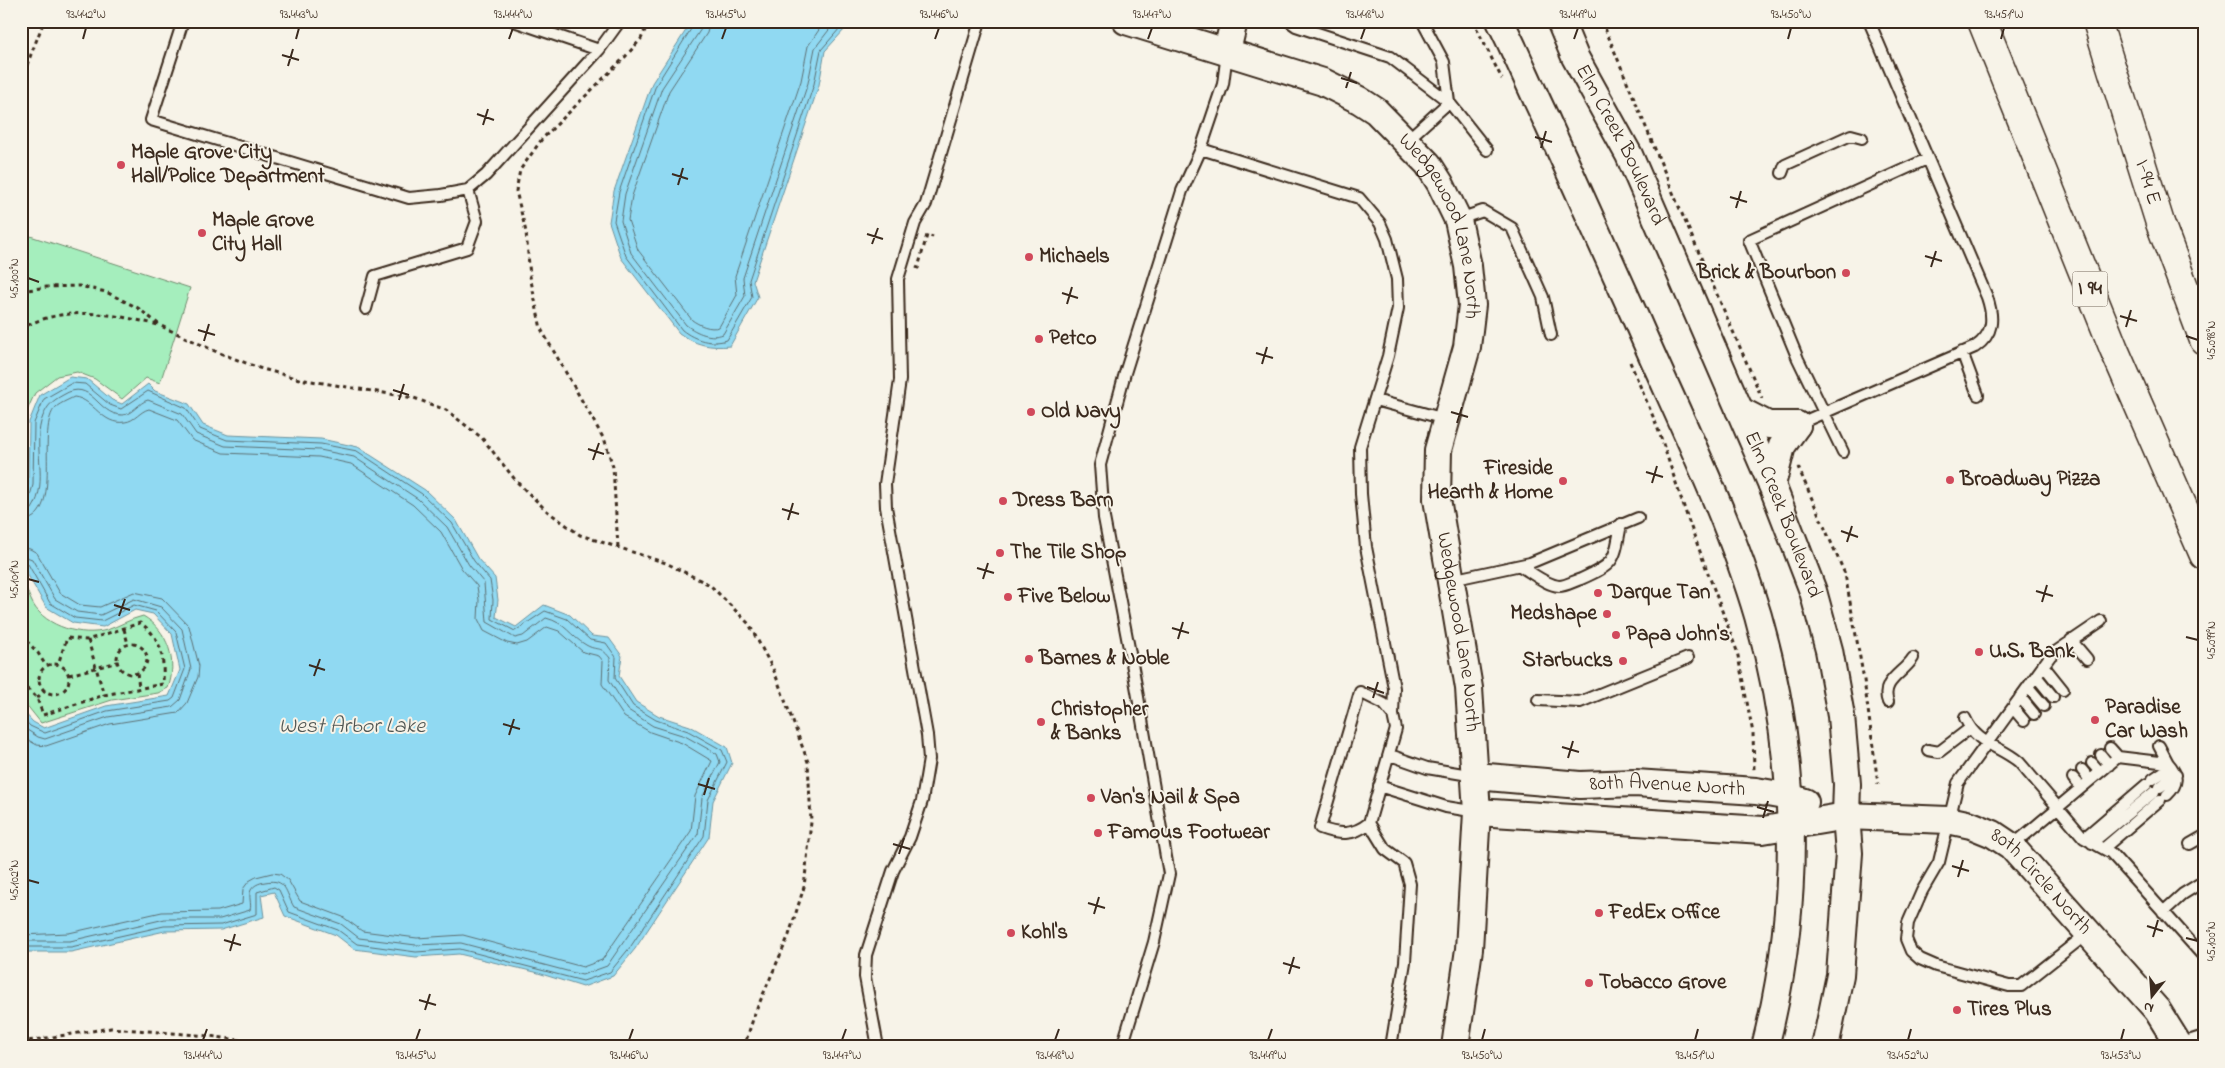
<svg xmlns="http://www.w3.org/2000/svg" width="2225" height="1068" font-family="'Indie Flower',sans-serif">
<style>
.green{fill:#a5eebd;stroke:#708c6e}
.water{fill:#90d9f2;stroke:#6e939d}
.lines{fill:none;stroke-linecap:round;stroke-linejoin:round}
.shore{stroke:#5d7073;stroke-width:1}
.lane-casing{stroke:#3b2a1e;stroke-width:14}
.secondary-casing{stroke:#3b2a1e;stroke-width:30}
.highway-casing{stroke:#3b2a1e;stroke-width:31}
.path{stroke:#3b2a1e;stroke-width:3;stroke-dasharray:4 4;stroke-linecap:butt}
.lane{stroke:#f7f3e8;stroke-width:10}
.secondary{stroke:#f7f3e8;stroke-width:26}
.highway{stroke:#f7f3e8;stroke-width:28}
.ticks{fill:none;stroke:#3b2a1e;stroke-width:2}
.poi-dot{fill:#d1495b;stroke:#f7f3e8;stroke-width:2}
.labels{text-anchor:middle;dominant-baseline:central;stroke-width:4;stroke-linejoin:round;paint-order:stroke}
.shield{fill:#f7f3e8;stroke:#73665b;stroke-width:1}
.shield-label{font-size:20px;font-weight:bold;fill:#3b2a1e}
.street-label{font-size:21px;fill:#3b2a1e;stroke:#f7f3e8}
.poi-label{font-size:21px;font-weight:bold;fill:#3b2a1e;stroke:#f7f3e8;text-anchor:start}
.water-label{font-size:22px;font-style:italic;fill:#505653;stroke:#f7f3e8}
.neatline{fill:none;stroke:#3b2a1e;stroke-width:2}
.ticks-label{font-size:12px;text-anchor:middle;fill:#3b2a1e}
</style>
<rect width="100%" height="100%" fill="#f7f3e8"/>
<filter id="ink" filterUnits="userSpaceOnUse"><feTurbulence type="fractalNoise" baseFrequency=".02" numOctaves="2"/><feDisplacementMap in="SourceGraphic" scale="10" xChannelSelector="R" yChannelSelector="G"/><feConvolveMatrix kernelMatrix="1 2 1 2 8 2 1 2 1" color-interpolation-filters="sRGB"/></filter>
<g filter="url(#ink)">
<path class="green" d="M21,233L190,288L160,383L146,378L122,399L95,379L77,372L57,376L35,393L23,419L21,483Z
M21,575C25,584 28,595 33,604C46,627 82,637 107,630C119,626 130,619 143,616C168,630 178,662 168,688L158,693L112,700L41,723L21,698Z"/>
<path class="water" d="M692,21H840L845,24V29L825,51L819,85L753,281L758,297L730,346C710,348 695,345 679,333L621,258L609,222L614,191L652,83Z
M70,377L87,379L112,400L122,404L148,384L155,391L189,404L203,425L228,435L321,439L358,447L425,490L456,520L478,559L495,578L498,600L496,617L516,627L544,605L570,615L592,636L609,638L622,656L619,676L636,702L659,716L690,726L727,747L732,763L713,801L709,837L635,949L613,976L583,987L535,972L459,954L416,957L354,949L336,935L285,916L274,892L261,895L264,917L221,930L165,931L71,952H29L21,960V709L33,722L44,728L106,706L169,696L180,670L172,634L153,614L135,610L103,627L73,623L46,607L21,563V506L28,485L29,422L40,395Z"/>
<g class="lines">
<path class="shore" d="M696,21L656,85L619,192L614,221L626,256L682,330C695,340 711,345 727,340L752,297L749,280L814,84L821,50L840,28L839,21
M702,21L701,29L662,88L625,194L621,221L631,253L686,325C697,333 711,339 723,334L745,296L743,278L808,83L815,48L832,26L833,21
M710,21L707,33L669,91L632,196L628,220L638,250L692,320C699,325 710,330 719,327L737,295L735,276L801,81L808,46L825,21
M21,507L28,503L33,485L34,423L44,399L72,383L85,384L110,405L121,409L148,391L186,408L200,429L227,440L321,444L357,451L422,494L452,523L474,561L490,580L493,600L492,619L515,631L545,611L567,619L590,640L606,643L616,657L615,678L633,706L656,720L688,731L722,750L727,762L708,800L704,836L631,946L610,972L583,981L460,949L416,952L357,944L338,930L289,912L279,890L274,887L257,892V914L221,925L164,926L71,947H28L21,953
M21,513L32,509C50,482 31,445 43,416C48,405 52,401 63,395C92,377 97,415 122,415C132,415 139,402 148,400L182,414L196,434L225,446L320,450L354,457L418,499L447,527L469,565L484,583L487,622L515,638L523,636L546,618C566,623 570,636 586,645C598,652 599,644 610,658L609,680L628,710L653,726L685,736L717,754L720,762L702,798L698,834L607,966L582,975L461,943L416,945L359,938L341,924L294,907C285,892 287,878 265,882C259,883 254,885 251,890C248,896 252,904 250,910L220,919H165L70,941H29L21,944
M21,521C65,519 36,434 54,409C58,404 68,400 74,397C94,399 102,426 125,422C135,421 140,411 149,409L177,420L192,440L223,453L319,457L351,464L413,505L441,532L462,569L477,586L479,600L478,619L484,631L507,643L517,645L527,642L547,627L559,631L583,652L599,656L603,661L602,684L624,717L650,732L682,743L712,761L695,796L691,831L602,960L583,967L463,935L417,938L362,931L343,917L300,901L288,880L280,874L272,873L256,877L249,881L243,889L242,904L218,911L162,912L69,933L21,935
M21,547L30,549L37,553L60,593L80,605L100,607L134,592L162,598L189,626L199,666L198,677L187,703L178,713L110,724L46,746L37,745L21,736
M21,555L32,559L55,599L77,612L101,615L134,599L161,607L182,629L191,669L180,700L172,707L108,717L45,739L38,737L21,726
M21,561L28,564L50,603L75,618L102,621L134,605L156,611L176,632L185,669L174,698L170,701L107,711L45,733L30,726L21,716"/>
<defs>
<path id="lane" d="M183,21L151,120L409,198L441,195L468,190L486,175L599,50L620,21
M514,21L599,50
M1289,21L1296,26L1390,57L1449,102L1487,150
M1407,140L1449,102L1444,62L1422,21
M1201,149L1359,198L1380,223L1387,239L1397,279L1398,308L1388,356L1360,447L1361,494L1366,547L1394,688L1393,715L1396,729L1369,823L1385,849L1404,863L1410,884L1405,962L1391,1047
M1782,173L1785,165L1851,135L1862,138
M1459,219L1483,211L1512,228L1543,297L1551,335
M366,309L375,276L467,248L477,221L468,190
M1962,352L1978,395
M1375,400L1445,419
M1798,424L1975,347C1994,334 1994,318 1987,297L1869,21
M1843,452L1798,359L1749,240L1927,159
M1520,566C1531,572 1546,585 1559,586C1566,586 1574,581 1581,579C1616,563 1614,562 1621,524
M1451,580L1530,563L1638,518
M2071,640L2087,659
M2043,665L2063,690
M2036,676L2053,697
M2028,687L2044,706
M2020,697L2034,714
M1538,700L1580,702L1688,658
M1888,702C1880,681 1904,673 1913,658
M2013,708L2024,721
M1965,718C1977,745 1999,745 2019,762L2084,838L2111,853L2204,957
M2159,746L2168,763
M2110,748L2118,757
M1928,750L1939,752L1969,729
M1390,755L1427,768L1475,776
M2101,755L2109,765
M2092,763L2100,772
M2082,770L2090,780
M2073,778L2081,787
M2153,779L2171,767
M1379,786L1446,807L1477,812
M2160,787L2176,775
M1369,823C1353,836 1339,835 1320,828L1360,692L1384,704L1393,715
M2084,838L2147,784
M2092,843L2154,792
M2190,844L2204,836
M2012,846L2118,757L2168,763C2179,775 2178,785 2167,795
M2104,848L2160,800
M2163,912L2183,894L2204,881
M2088,933L2021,986H2009L1936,966L1920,959L1911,951L1906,939L1908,923L1922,891L1939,862L1958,783L2051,655L2101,621
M2179,1044L2204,1036
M878,1047L865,977L866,955L893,871L910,837L922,801L929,759L927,735L886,507L885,484L900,380L898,279L915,223L926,204L980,21
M1122,1047L1154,942L1169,874L1134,674L1104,518L1100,465L1125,373L1167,239L1182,191L1201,149L1223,84L1227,53"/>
<g id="secondary">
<path id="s1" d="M1126,21L1323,82L1359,100L1376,111L1428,164L1440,183L1458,220L1468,266L1472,305L1467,347L1438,450L1437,499L1469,688L1477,812L1469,949L1455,1047"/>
<path d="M1500,21C1516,52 1529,84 1544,115C1575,183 1606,251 1636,319C1678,416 1728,514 1758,616C1799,760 1802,901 1765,1047"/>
<path id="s2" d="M1560,21L1575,57L1629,155L1772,485L1813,591L1829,650L1841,716L1847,784L1846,816L1849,853L1840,975L1825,1047"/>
<path d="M1227,51L1234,21"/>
<path d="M1739,410L1768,425H1797"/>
<path d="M1772,485L1782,446L1797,425"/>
<path id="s3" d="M1476,776L1580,785L1635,783L1756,791L1790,797L1805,802"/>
<path id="s4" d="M1477,812L1763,830L1846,816L1948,820L1971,825L1993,834L2011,846L2157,1010L2180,1047"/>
</g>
<g id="highway">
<path d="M1982,21L2114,349L2204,555"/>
<path id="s5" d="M2097,21L2160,223L2204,340"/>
</g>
</defs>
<use href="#lane" class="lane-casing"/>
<use href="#secondary" class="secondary-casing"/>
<use href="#highway" class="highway-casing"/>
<path class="path" d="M1473,21L1502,79
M1602,21L1679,207L1762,398
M21,80L44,21
M916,267L918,268L927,235L933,237
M21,291L47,287L79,286L106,292L138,308L161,326L217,352L259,368L299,379L414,398L446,410L482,438L517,482L547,511L580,535L666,563L710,585L749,624L774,671L808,762L811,822L804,887L789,935L755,1013L744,1047
M21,329C62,304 115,314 158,325
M1630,362L1657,426L1689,522L1737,651L1753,733L1754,770
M1798,467L1845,574L1864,680L1878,784
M618,547L613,467L605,441L541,329L530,276L526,232L516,191L520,170L542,139L625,57L641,39L649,21
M124,629L128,644
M21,635L38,653L46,666
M88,640L104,695
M117 659a15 15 0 1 1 30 0a15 15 0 1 1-30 0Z
M39 679a15 15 0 1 1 30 0a15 15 0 1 1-30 0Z
M137,673L139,687
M69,675L118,662
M21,683L37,698L43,715L104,695L163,684C164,659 163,638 140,623L87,640L67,638L58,664
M37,698L45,690
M21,1042L111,1028L209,1036L291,1047"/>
<use href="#lane" class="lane"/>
<use href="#secondary" class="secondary"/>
<use href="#highway" class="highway"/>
</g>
</g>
<path class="ticks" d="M83,39L86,28M296,39L299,28M509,39L513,28M722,39L726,28M935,39L939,28M1148,39L1152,28M1361,39L1365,28M1574,39L1578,28M1788,39L1791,28M2001,39L2004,28M282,55L299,60M288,66L293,49M1341,78L1357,83M1346,88L1351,72M477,114L494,120M483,125L488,109M1535,137L1552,142M1541,148L1546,131M672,174L688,179M678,185L683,168M1730,197L1747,202M1736,208L1741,191M867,234L883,239M872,244L878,228M1925,256L1942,261M1931,267L1936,251M28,278L39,282M1062,293L1078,298M1067,304L1072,287M2120,316L2137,321M2126,327L2131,310M198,330L215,335M2186,336L2198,340M204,341L209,324M1256,353L1273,358M1262,364L1267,347M393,390L409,395M399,400L404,384M1451,412L1468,417M1457,423L1462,407M588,449L604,454M593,460L599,443M1646,472L1663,477M1652,483L1657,466M782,509L799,514M788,520L793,503M1841,531L1858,537M1847,542L1852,526M977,568L994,573M28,579L39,582M983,579L988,563M2036,591L2053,596M2042,602L2047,585M114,605L130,610M119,616L125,599M1172,628L1189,633M2186,637L2198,640M1178,639L1183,622M309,665L325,670M314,676L320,659M1367,687L1384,693M1373,698L1378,682M503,724L520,729M509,735L514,719M1562,747L1579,752M1568,758L1573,741M698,784L715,789M704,795L709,778M1757,807L1774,812M1763,818L1768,801M893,844L910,849M899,854L904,838M1952,866L1969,871M1958,877L1963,860M28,880L39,883M1088,903L1105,908M1094,914L1099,897M2147,926L2163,931M2153,937L2158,920M2186,938L2198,941M224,940L241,945M230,951L235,934M1283,963L1300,968M1289,974L1294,957M419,1000L436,1005M425,1010L430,994M203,1040L207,1029M416,1040L420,1029M629,1040L633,1029M842,1040L846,1029M1055,1040L1059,1029M1268,1040L1272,1029M1482,1040L1485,1029M1695,1040L1698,1029M1908,1040L1911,1029M2121,1040L2124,1029"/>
<g class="poi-dot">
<circle cx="121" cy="165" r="5"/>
<circle cx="202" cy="233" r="5"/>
<circle cx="1029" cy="257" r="5"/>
<circle cx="1846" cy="273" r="5"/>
<circle cx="1039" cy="339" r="5"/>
<circle cx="1031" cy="412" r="5"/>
<circle cx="1950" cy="480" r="5"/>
<circle cx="1563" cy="481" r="5"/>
<circle cx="1003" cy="501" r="5"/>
<circle cx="1000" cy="553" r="5"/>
<circle cx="1598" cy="593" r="5"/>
<circle cx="1008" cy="597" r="5"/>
<circle cx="1607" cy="614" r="5"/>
<circle cx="1616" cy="635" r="5"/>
<circle cx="1979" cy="652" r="5"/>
<circle cx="1029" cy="659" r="5"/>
<circle cx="1623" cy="661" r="5"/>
<circle cx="2095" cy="720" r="5"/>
<circle cx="1041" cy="722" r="5"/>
<circle cx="1091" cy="798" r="5"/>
<circle cx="1098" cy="833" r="5"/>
<circle cx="1599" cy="913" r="5"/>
<circle cx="1011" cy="933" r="5"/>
<circle cx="1589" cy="983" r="5"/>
<circle cx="1957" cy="1010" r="5"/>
</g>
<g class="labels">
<rect class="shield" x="2072.5" y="271.5" width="35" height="35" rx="4"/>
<g class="shield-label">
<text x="2090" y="289">I 94</text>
</g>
<g class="street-label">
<text stroke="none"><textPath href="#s2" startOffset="138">Elm Creek Boulevard</textPath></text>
<text stroke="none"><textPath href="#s5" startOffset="169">I-94 E</textPath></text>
<text stroke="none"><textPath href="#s1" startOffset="404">Wedgewood Lane North</textPath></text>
<text stroke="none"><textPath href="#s2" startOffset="542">Elm Creek Boulevard</textPath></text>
<text stroke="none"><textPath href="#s1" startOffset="824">Wedgewood Lane North</textPath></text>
<text stroke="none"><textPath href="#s3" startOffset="192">80th Avenue North</textPath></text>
<text stroke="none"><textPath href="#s4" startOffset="588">80th Circle North</textPath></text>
</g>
<g class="poi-label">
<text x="131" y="153">Maple Grove City<tspan x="131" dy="24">Hall/Police Department</tspan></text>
<text x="212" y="221">Maple Grove<tspan x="212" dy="24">City Hall</tspan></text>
<text x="1039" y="257">Michaels</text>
<text x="1836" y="273" text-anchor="end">Brick &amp; Bourbon</text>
<text x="1049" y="339">Petco</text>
<text x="1041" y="412">Old Navy</text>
<text x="1553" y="469" text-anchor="end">Fireside<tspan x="1553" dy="24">Hearth &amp; Home</tspan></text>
<text x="1960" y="480">Broadway Pizza</text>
<text x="1013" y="501">Dress Barn</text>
<text x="1010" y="553">The Tile Shop</text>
<text x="1608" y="593">Darque Tan</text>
<text x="1018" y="597">Five Below</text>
<text x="1597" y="614" text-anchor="end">Medshape</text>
<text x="1626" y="635">Papa John's</text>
<text x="1989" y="652">U.S. Bank</text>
<text x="1039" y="659">Barnes &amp; Noble</text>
<text x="1613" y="661" text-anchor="end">Starbucks</text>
<text x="2105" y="708">Paradise<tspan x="2105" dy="24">Car Wash</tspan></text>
<text x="1051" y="710">Christopher<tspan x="1051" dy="24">&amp; Banks</tspan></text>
<text x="1101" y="798">Van's Nail &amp; Spa</text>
<text x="1108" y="833">Famous Footwear</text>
<text x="1609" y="913">FedEx Office</text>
<text x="1021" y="933">Kohl's</text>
<text x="1599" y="983">Tobacco Grove</text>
<text x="1967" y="1010">Tires Plus</text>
</g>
<g class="water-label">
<text x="352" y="727">West Arbor Lake</text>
</g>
</g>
<rect width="2225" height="1068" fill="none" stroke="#f7f3e8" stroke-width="55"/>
<g transform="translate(2152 996) rotate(197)" stroke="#f7f3e8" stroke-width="4" paint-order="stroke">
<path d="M0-4L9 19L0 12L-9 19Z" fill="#3b2a1e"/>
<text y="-8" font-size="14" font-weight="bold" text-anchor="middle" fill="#3b2a1e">N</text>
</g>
<rect x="28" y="28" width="2170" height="1012" class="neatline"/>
<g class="ticks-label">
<text x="86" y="18">93.442°W</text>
<text x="299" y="18">93.443°W</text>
<text x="513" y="18">93.444°W</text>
<text x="726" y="18">93.445°W</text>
<text x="939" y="18">93.446°W</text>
<text x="1152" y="18">93.447°W</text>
<text x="1365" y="18">93.448°W</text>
<text x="1578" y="18">93.449°W</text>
<text x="1791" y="18">93.450°W</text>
<text x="2004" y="18">93.451°W</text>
<text transform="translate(14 278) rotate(-90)" y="4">45.100°N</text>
<text transform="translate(2211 340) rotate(-90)" y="4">45.098°N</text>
<text transform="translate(14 579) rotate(-90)" y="4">45.101°N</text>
<text transform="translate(2211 640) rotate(-90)" y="4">45.099°N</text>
<text transform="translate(14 880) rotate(-90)" y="4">45.102°N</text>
<text transform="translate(2211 941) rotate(-90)" y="4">45.100°N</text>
<text x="203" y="1059">93.444°W</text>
<text x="416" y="1059">93.445°W</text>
<text x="629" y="1059">93.446°W</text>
<text x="842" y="1059">93.447°W</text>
<text x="1055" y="1059">93.448°W</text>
<text x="1268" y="1059">93.449°W</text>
<text x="1482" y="1059">93.450°W</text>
<text x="1695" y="1059">93.451°W</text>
<text x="1908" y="1059">93.452°W</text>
<text x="2121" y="1059">93.453°W</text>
</g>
</svg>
